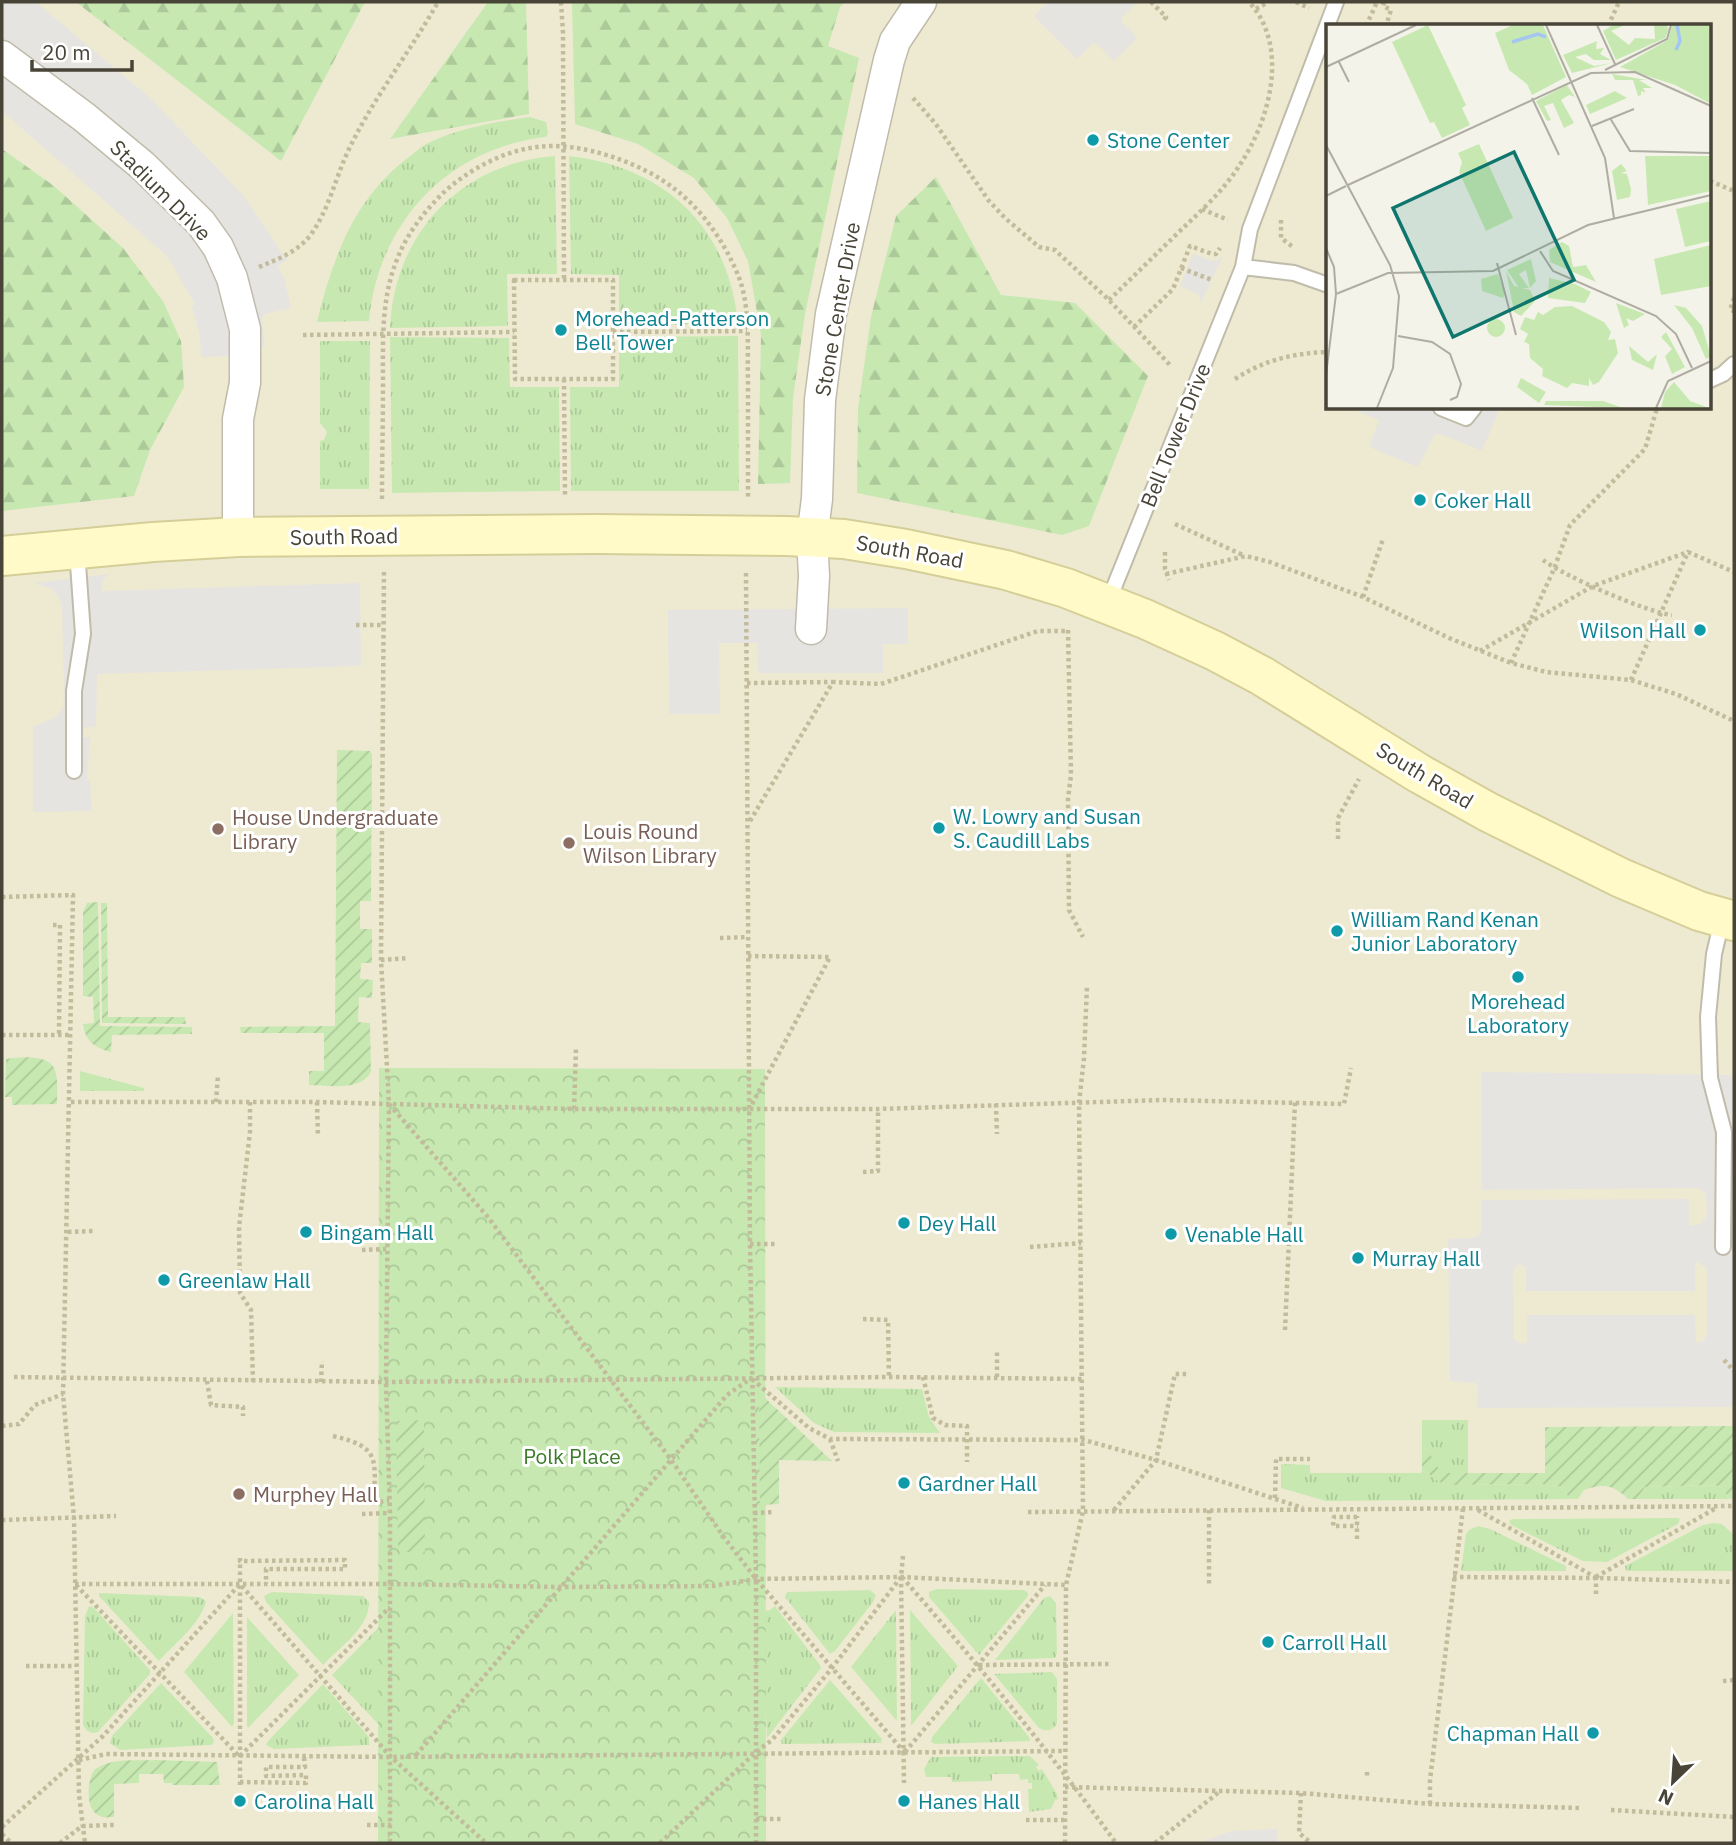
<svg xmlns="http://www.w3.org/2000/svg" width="1736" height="1845" font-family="'IBM Plex Sans',sans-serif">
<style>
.education{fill:#eeead2;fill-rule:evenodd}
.grass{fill:url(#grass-tufts)}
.forest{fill:url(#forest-firs)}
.park{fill:url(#park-crowns)}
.garden{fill:url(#garden-furrows)}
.parking{fill:#e6e4e0;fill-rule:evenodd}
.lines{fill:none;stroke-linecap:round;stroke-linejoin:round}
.service-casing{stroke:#c0bcab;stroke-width:18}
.minor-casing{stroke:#c0bcab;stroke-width:33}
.secondary-casing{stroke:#d5ce98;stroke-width:42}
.path{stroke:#c2bb9c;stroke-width:4.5;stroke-dasharray:3.5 3.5;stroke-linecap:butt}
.service{stroke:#fff;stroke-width:14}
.minor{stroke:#fff;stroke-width:30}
.secondary{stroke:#fffac8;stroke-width:38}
.culture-dot{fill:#0f9aa8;stroke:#fff;stroke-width:2.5}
.education-dot{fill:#8d6e63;stroke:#fff;stroke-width:2.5}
.labels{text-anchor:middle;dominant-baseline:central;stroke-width:6;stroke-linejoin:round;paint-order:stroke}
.culture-label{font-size:21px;fill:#0d838f;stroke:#fff;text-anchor:start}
.street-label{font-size:21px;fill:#484437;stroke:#fff}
.education-label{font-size:21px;fill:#785e54;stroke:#fff;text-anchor:start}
.park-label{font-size:21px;fill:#3b7b29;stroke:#fff}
.inset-river{fill:none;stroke:#a5c6f1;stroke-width:3.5}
.inset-road{fill:none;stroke:#afada2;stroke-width:2}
.view{fill:#0f766e;fill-opacity:0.15;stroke:#0f766e;stroke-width:3.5}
.inset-edge{fill:none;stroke:#484437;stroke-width:3.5}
</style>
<defs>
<pattern id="grass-tufts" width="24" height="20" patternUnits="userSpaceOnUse" patternTransform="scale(1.75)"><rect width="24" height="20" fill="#c7e9b1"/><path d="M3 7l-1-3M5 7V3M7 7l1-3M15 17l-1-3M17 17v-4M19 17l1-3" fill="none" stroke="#acc999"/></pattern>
<pattern id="forest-firs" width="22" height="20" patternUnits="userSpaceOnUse" patternTransform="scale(1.75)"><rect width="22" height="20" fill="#c7e9b1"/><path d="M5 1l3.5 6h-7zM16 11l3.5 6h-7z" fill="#acc999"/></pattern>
<pattern id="park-crowns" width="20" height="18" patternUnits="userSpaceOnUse" patternTransform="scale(1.75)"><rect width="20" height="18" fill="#c7e9b1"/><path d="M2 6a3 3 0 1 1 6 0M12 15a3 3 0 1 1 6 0" fill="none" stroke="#acc999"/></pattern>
<pattern id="garden-furrows" width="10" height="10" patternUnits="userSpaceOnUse" patternTransform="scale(1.75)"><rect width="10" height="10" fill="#c7e9b1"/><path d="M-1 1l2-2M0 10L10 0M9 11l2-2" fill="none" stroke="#acc999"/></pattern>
</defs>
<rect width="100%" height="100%" fill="#f4f3e9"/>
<path class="education" d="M2,2H1734V1843H2ZM1328,26H1710V408H1328Z"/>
<path class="grass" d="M530,117L546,122L548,133L546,137C447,148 378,223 369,321L317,322C332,260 353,201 405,160C412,155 419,148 426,144C458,128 495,122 530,117Z
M555,156L557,274H507L508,326L390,328C394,234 460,163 555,156Z
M569,156C665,167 728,226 738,323L619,326V275L571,274Z
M738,336L739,491H571L570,387H619V337Z
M390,337L509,338L510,387H559L560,491L392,493Z
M320,341H370L369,489H320V441L324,440L327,432L320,423Z
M80,1071L144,1088V1091H80Z
M775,1387L922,1389L929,1417L940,1433L834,1432L814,1423Z
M1422,1420H1468V1474L1440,1473L1428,1450L1422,1449Z
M1281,1464L1310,1465V1473H1421L1422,1471C1434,1474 1434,1483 1451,1485L1540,1484L1559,1486L1571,1499L1326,1501L1281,1488Z
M1715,1485L1723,1488L1729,1499H1637L1645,1487Z
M1677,1518L1680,1519L1678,1524L1607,1562L1583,1561L1511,1525L1509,1521L1512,1519Z
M1713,1523L1722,1524L1734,1535V1570L1732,1571H1626L1625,1566L1703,1525Z
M1478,1526L1490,1529L1566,1566V1571H1461L1466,1534L1469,1530Z
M937,1589L1024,1590L1028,1593V1596L979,1655L929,1597V1592Z
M870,1590L876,1595L873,1602L835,1651L830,1654L785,1597L787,1592Z
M272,1592L363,1596L369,1602C370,1627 339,1648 323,1665L266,1602L264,1596Z
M99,1593L200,1597L206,1601C201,1624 174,1644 159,1661L99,1596Z
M1050,1596L1056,1603L1057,1653L1055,1658L995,1660L1044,1598Z
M89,1606L94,1608L150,1670V1674L98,1732L93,1733L87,1731L83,1725L85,1616Z
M775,1606L820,1665L821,1668L767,1738L761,1611L770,1610Z
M896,1610L897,1721L851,1667Z
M910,1610L958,1666L911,1726Z
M233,1613L234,1723L232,1727L184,1672Z
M247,1617L299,1675L248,1728L247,1726Z
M379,1627L380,1723L378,1724L332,1675Z
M1052,1672L1057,1679V1724C1052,1731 1046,1732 1039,1728L994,1674Z
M981,1678L1029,1737L1030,1741L935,1744L931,1742L932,1737Z
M830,1680L882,1739L881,1743L782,1744L781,1740Z
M161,1683L213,1738L214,1742L211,1745L120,1750L110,1743L112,1736Z
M323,1684L369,1737V1745L274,1749L266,1745L268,1741Z
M1030,1756L1039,1765L1036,1767L1039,1771L1042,1769L1057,1794L1058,1799L1055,1800L1051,1809L1029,1812L1028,1789H1032V1783H1028V1779L1020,1780L1019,1774H992V1781L952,1782L951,1777H926L924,1769L931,1757Z"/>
<path class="forest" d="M76,2H365L281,161Z
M488,2H526L529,114L390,139Z
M572,2H845L840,7L828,46L859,58L805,314L793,398L790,483L758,484L761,335L748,261L727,218L694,178L638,144L575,124Z
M2,149L54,186L123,248L163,301L181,341L184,387L150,450L134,496L2,511Z
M936,177L1001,295L1075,303L1148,376L1089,526L1062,535L857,493L858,408L871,317L896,216Z"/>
<path class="park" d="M379,1068L765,1069L766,1843H378Z"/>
<path class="garden" d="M337,750L370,751L372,754L371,901H360V929H372V963H361L360,979L373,980L372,998L359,997L358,1022L370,1023L371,1072C360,1092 328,1085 309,1085V1071H324V1033H241L240,1027L335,1026Z
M98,902L100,1026L192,1027V1034L112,1035L111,1052C95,1048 85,1041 83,1024L94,1023L93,997L83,996V912L87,903Z
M101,903H107L108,1017H185L186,1024L102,1023Z
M6,1059C21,1057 53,1053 56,1074C58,1083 57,1095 57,1104L12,1105V1097H5Z
M761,1394L832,1461L779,1460V1504L760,1505L759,1397Z
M424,1420L425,1553L405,1552L398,1546L396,1421Z
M1734,1426V1498L1729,1499L1723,1488L1715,1485L1645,1487L1637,1499H1628C1613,1485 1605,1483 1584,1490L1578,1499H1571L1559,1486L1540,1484L1451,1485C1434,1483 1434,1474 1422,1471V1449L1428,1450L1441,1473H1545V1427Z
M156,1760L217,1762L220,1785H172V1783H164L163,1774H139V1783L114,1784V1817C110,1817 106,1818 102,1817C84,1812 87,1782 94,1770C111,1757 136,1761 156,1760Z"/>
<path class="parking" d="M2,2H36L148,96L243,195L287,260L277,266L284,277L291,308L264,314L262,320L265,346L230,356L201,357L200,336L192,306L195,304L167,256L2,111Z
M1048,2H1137L1122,17V22L1137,38L1114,61L1097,44L1093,43L1077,59L1034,16Z
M1193,253L1211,261L1218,260L1223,256L1201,303L1199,295L1180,286Z
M1500,408L1482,451L1443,435L1435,434L1418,467L1369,447L1379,420L1351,409Z
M110,574L103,579L102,591L360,583L361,666L97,674L96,727L82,728V737H90L87,781H90L92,811L33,812V726L51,720L59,714L63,707L64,694L62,606L58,596L52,589L34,583Z
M908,608V644H883V673H758L757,643H719L720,714H669L668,610Z
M1482,1072L1734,1075V1407L1477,1408L1478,1387L1475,1383L1450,1381L1448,1239L1471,1238L1479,1236L1482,1229V1200L1689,1199V1223L1691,1226L1701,1224L1707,1216L1706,1194L1698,1188L1482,1190ZM1697,1262L1707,1268V1335L1702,1342H1696L1695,1315H1527V1342L1521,1344L1514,1339L1513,1274L1515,1267L1520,1264L1526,1268V1291H1695V1265Z
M1277,1829V1843H1197L1232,1831Z"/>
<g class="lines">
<defs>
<path id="service" d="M1243,267L1294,273L1328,285
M1710,380L1723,374L1734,364
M1441,408L1466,418L1474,408
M1108,602L1243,267L1250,229L1336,2
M74,771V691L83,634L77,550
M1722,920L1714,954L1708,1017L1710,1078L1724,1132L1723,1247"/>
<path id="minor" d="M2,56L84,117L143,166L201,223L218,247L232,278L245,329V383L238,419V537
M811,629L814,576L812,537L817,499L820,400L831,314L889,60L895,41L921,2"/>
<path id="secondary" d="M2,556L153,542L238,537L596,534L787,536L844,539L906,549L1006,570L1066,588L1145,619L1215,651L1262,676L1420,774L1488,812L1621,878L1699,911L1734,921"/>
</defs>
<use href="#service" class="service-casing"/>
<use href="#minor" class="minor-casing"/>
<use href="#secondary" class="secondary-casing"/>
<path class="path" d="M561,2L563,33L564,280
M1151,2L1166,17L1162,22
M1296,2L1309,8
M1384,2L1383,6L1391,10L1386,26
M1256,9L1268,2
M1366,26L1377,2
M1608,26L1619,2
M913,98L935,123L989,201L1005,218L1039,247L1055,250L1109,300L1170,365
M1710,181L1734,191
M1202,209L1228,220
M1281,220V238L1293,247
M259,267C278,259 295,253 309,237C329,211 335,178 349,149C374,97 410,52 438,2
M1181,268L1212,280
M514,280H613V379H515Z
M1734,298L1730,310L1734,311
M1109,300C1133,277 1157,253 1182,229C1202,210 1224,190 1239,166C1270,121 1290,46 1249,2
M1134,327L1173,289L1190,246L1212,254H1216L1220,248
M613,332L747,331
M303,335L514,332
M564,379L565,498
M1235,379C1264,360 1294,353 1328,352
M382,499C382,460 383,421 383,383C383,342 381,301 396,262C406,235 423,213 443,193C468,170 503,151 537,147C580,141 643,163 676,190C703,211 725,243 738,275C751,307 747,346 748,380C748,419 748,458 748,497
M1175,524L1245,556
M1165,552V569L1169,580
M1543,560C1564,576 1646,612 1672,615
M384,572L381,960L389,1103L386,1382L390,1513V1843
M746,573L750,1244L756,1579V1843
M1166,574L1246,556L1270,562L1363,597L1449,638L1511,663L1546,672L1631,680L1676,694L1734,721
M1363,597L1383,539
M356,625H383
M1068,630L1071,775L1068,799L1069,910L1083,937
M1480,651L1593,586L1688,552
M1511,663L1554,569L1570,525L1645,449L1657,408
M1631,680L1688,552L1734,572
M747,683L833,682
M750,821L833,682L881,684L1038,631H1068
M1338,839V818L1359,779
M2,897L73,895L63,1394L74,1518L79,1795L85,1843
M53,925H60L59,1035
M720,938L748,937
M748,956L830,957L751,1106
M381,960L409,958
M2,1035H72
M71,1102H317L574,1109H878L1163,1100L1344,1104L1351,1068
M216,1102L218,1075
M250,1102V1132L239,1227L240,1293L251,1310L253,1382
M317,1102L318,1137
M389,1104L487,1216L672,1461L723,1536L756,1579L904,1752
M996,1104L997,1134
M574,1109L576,1048
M863,1172L878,1171V1109
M68,1232L93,1231
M750,1244H778
M1030,1247L1081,1243
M362,1250L386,1249
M863,1319L888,1320L889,1377
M1285,1330L1295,1102
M1724,1360L1734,1371
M14,1377L386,1382L889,1377L1083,1379
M923,1377L933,1418L945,1425L967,1426V1462
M997,1377V1351
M752,1379L809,1428L830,1439L1084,1440L1156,1460L1303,1508
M207,1381L211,1405L243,1407V1416
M321,1382L322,1361
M2,1426L19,1424L35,1405L63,1394
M333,1436C381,1447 375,1459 374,1503L389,1500
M830,1439L838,1461
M1275,1498L1276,1459H1310
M1114,1510L1156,1460L1175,1374H1187
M1209,1510V1587
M1478,1510L1595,1577
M1028,1512L1734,1506
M754,1513L775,1512
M362,1514L390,1513
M1357,1517H1334L1333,1526H1358
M2,1520L116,1516
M1357,1539V1516
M903,1556L901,1577L904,1783
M240,1558V1561L345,1560V1569H266V1584
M902,1577C977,1663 1049,1751 1116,1843
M1453,1577L1596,1578L1734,1582
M1596,1577L1716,1508
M75,1584H390L561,1587L712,1586L756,1579L901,1577L1066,1585
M76,1585L239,1756
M1596,1594V1578
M979,1665L1111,1664
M26,1666H75
M1723,1681L1734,1680
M905,1752L1045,1585
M416,1755L727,1395L750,1379
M240,1756L390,1607
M79,1760L106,1754L391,1757L1065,1751
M1367,1772V1777
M240,1782L306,1783V1775L266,1776V1767H305L304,1757
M240,1785V1561
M1065,1787L1301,1793L1430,1804L1580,1808
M1301,1793L1299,1833L1311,1843
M1430,1804V1780L1463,1508
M1611,1810L1734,1817
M756,1819H784
M1026,1820H1065
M367,1825H391
M2,1827L103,1736L240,1584L391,1757L486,1843
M2,1834L11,1843
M60,1843L82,1826L114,1825
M660,1843L756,1752L772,1740L832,1668L901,1577
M1065,1843L1066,1585L1083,1511L1079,1103L1084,1058L1087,986
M1155,1843L1219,1792"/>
<use href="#service" class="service"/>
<use href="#minor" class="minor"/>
<use href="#secondary" class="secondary"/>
</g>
<g class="culture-dot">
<circle cx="1093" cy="140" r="7"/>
<circle cx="561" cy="330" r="7"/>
<circle cx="1420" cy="500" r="7"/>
<circle cx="1700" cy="630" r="7"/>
<circle cx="939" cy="828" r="7"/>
<circle cx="1337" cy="931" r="7"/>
<circle cx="1518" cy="977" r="7"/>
<circle cx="904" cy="1223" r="7"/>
<circle cx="306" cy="1232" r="7"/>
<circle cx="1171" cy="1234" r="7"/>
<circle cx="1358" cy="1258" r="7"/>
<circle cx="164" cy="1280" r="7"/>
<circle cx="904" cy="1483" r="7"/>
<circle cx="1268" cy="1642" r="7"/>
<circle cx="1593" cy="1733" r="7"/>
<circle cx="240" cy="1801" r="7"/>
<circle cx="904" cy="1801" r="7"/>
</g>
<g class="education-dot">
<circle cx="218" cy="829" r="7"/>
<circle cx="569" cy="843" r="7"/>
<circle cx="239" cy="1494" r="7"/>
</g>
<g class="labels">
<g class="culture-label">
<text x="1107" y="140">Stone Center</text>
<text x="575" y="318">Morehead-Patterson<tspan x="575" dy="24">Bell Tower</tspan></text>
<text x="1434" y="500">Coker Hall</text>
<text x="1686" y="630" text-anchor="end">Wilson Hall</text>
<text x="953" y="816">W. Lowry and Susan<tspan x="953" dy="24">S. Caudill Labs</tspan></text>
<text x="1351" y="919">William Rand Kenan<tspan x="1351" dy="24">Junior Laboratory</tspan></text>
<text x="1518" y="1001" text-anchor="middle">Morehead<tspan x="1518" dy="24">Laboratory</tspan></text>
<text x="918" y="1223">Dey Hall</text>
<text x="320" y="1232">Bingam Hall</text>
<text x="1185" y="1234">Venable Hall</text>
<text x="1372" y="1258">Murray Hall</text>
<text x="178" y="1280">Greenlaw Hall</text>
<text x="918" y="1483">Gardner Hall</text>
<text x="1282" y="1642">Carroll Hall</text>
<text x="1579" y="1733" text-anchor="end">Chapman Hall</text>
<text x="254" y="1801">Carolina Hall</text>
<text x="918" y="1801">Hanes Hall</text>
</g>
<g class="street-label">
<text transform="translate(161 190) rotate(45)">Stadium Drive</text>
<text transform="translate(837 309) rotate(-80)">Stone Center Drive</text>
<text transform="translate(1175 435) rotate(-68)">Bell Tower Drive</text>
<text transform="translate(344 536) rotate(-1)">South Road</text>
<text transform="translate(910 551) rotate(10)">South Road</text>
<text transform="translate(1425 775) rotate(31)">South Road</text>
</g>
<g class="education-label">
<text x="232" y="817">House Undergraduate<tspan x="232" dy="24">Library</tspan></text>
<text x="583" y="831">Louis Round<tspan x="583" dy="24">Wilson Library</tspan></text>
<text x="253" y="1494">Murphey Hall</text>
</g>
<g class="park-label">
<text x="572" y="1456">Polk Place</text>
</g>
</g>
<g transform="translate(1326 24)">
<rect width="385" height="385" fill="#f4f3e9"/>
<path d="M271,17L270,25L278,24L274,30L285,36H268L260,30L249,33L268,42L286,39L246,49L237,31ZM241,61L249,73L243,71L235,76L248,99L238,104L227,79L218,82L225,96L221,97L210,77ZM289,67L301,74L264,90L260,81ZM295,140L301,147L295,149L301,150L305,165L304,173L291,176L286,147ZM205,235L210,257L204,264L200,246L193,250L203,264H193L181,246ZM161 304a9 9 0 1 1 18 0a9 9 0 1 1-18 0Z" fill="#c7e9b1"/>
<path d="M287,1H299L285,7L303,21L309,14L329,15L328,1H340L343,5L339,14L290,36L277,7ZM236,218L243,222L247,243L260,241L270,258L224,238L223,226ZM180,247L188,262L204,266L209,277L195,292L188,288ZM172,250L179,270L177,274L156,267L155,255ZM223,254L249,260L265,268L259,279L222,274ZM290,279L319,290L307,297L300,294L303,301L298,304ZM348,281L360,284L376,302L385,333L380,335L366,304ZM340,308L359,343L346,350L339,332L346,325L335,313ZM303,322L322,338L331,330L327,346L306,336ZM195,354L220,368L213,379L191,363ZM277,377L297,384L218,381L220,377Z" fill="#c7e9b1"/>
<path d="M319,132H385V167L322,181Z" fill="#c7e9b1"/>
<path d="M102,1L140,81L136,84L144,101L116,114L108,98L104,99L66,18ZM346,1H385V80L349,61L294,43L342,16ZM153,120L187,194L160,207L133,148L136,138L132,129ZM385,177V217L359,223L350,185ZM348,358L364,377L383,384H335L339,368Z" fill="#c7e9b1"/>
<path d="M187,1H217L240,53L206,71L201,60L183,46L169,9ZM286,50L321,56H313L326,64H317L320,69L315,67V71L312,72L307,56H289Z" fill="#c7e9b1"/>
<path d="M381,180L385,215L375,217L367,183ZM365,183L373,218L360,221L352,187ZM385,221V262L335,271L328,235ZM246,282L278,298L285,308L282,316L289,315L292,329L273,358L267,361L263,354V362L246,359L241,364L216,352L217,345L204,334L203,320L198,318L202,310L194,305L199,293L208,296L212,288L217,291L229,283Z" fill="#c7e9b1"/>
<path class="inset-river" d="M186,18L212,10L220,13M350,26L354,17L351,1"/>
<path class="inset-road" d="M220,1L279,134L288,194M271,1L289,40M13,38L23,58M0,43L90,1M279,46L341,15L345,1M206,74L233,131M284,94L304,127L385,129M266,102L308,85M0,121L64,241L73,272L67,344L51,384M22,161L265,49L309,48L385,82M0,172L20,162M0,224L8,243L10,270L0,351M214,227L227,247L330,292L350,310L366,344M171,239L190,311M10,270L62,249L167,247L262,201L385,171M72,312L106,318L124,330L135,360L131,373L124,376M330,384L342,357L385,337"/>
<path class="view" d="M188,128L248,256L127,313L67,184Z"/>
<rect width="385" height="385" class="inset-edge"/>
</g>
<rect width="1736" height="1845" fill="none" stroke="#484437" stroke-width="7"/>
<g transform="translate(1673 1782) rotate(205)" stroke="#ffffff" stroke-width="5" paint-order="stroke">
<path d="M0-5L12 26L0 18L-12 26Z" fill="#484437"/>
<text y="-10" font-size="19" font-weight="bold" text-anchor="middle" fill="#484437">N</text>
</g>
<path d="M32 60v10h100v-10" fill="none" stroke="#484437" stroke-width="3.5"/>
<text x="42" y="60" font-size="21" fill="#484437" stroke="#ffffff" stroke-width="5" paint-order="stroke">20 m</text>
</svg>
